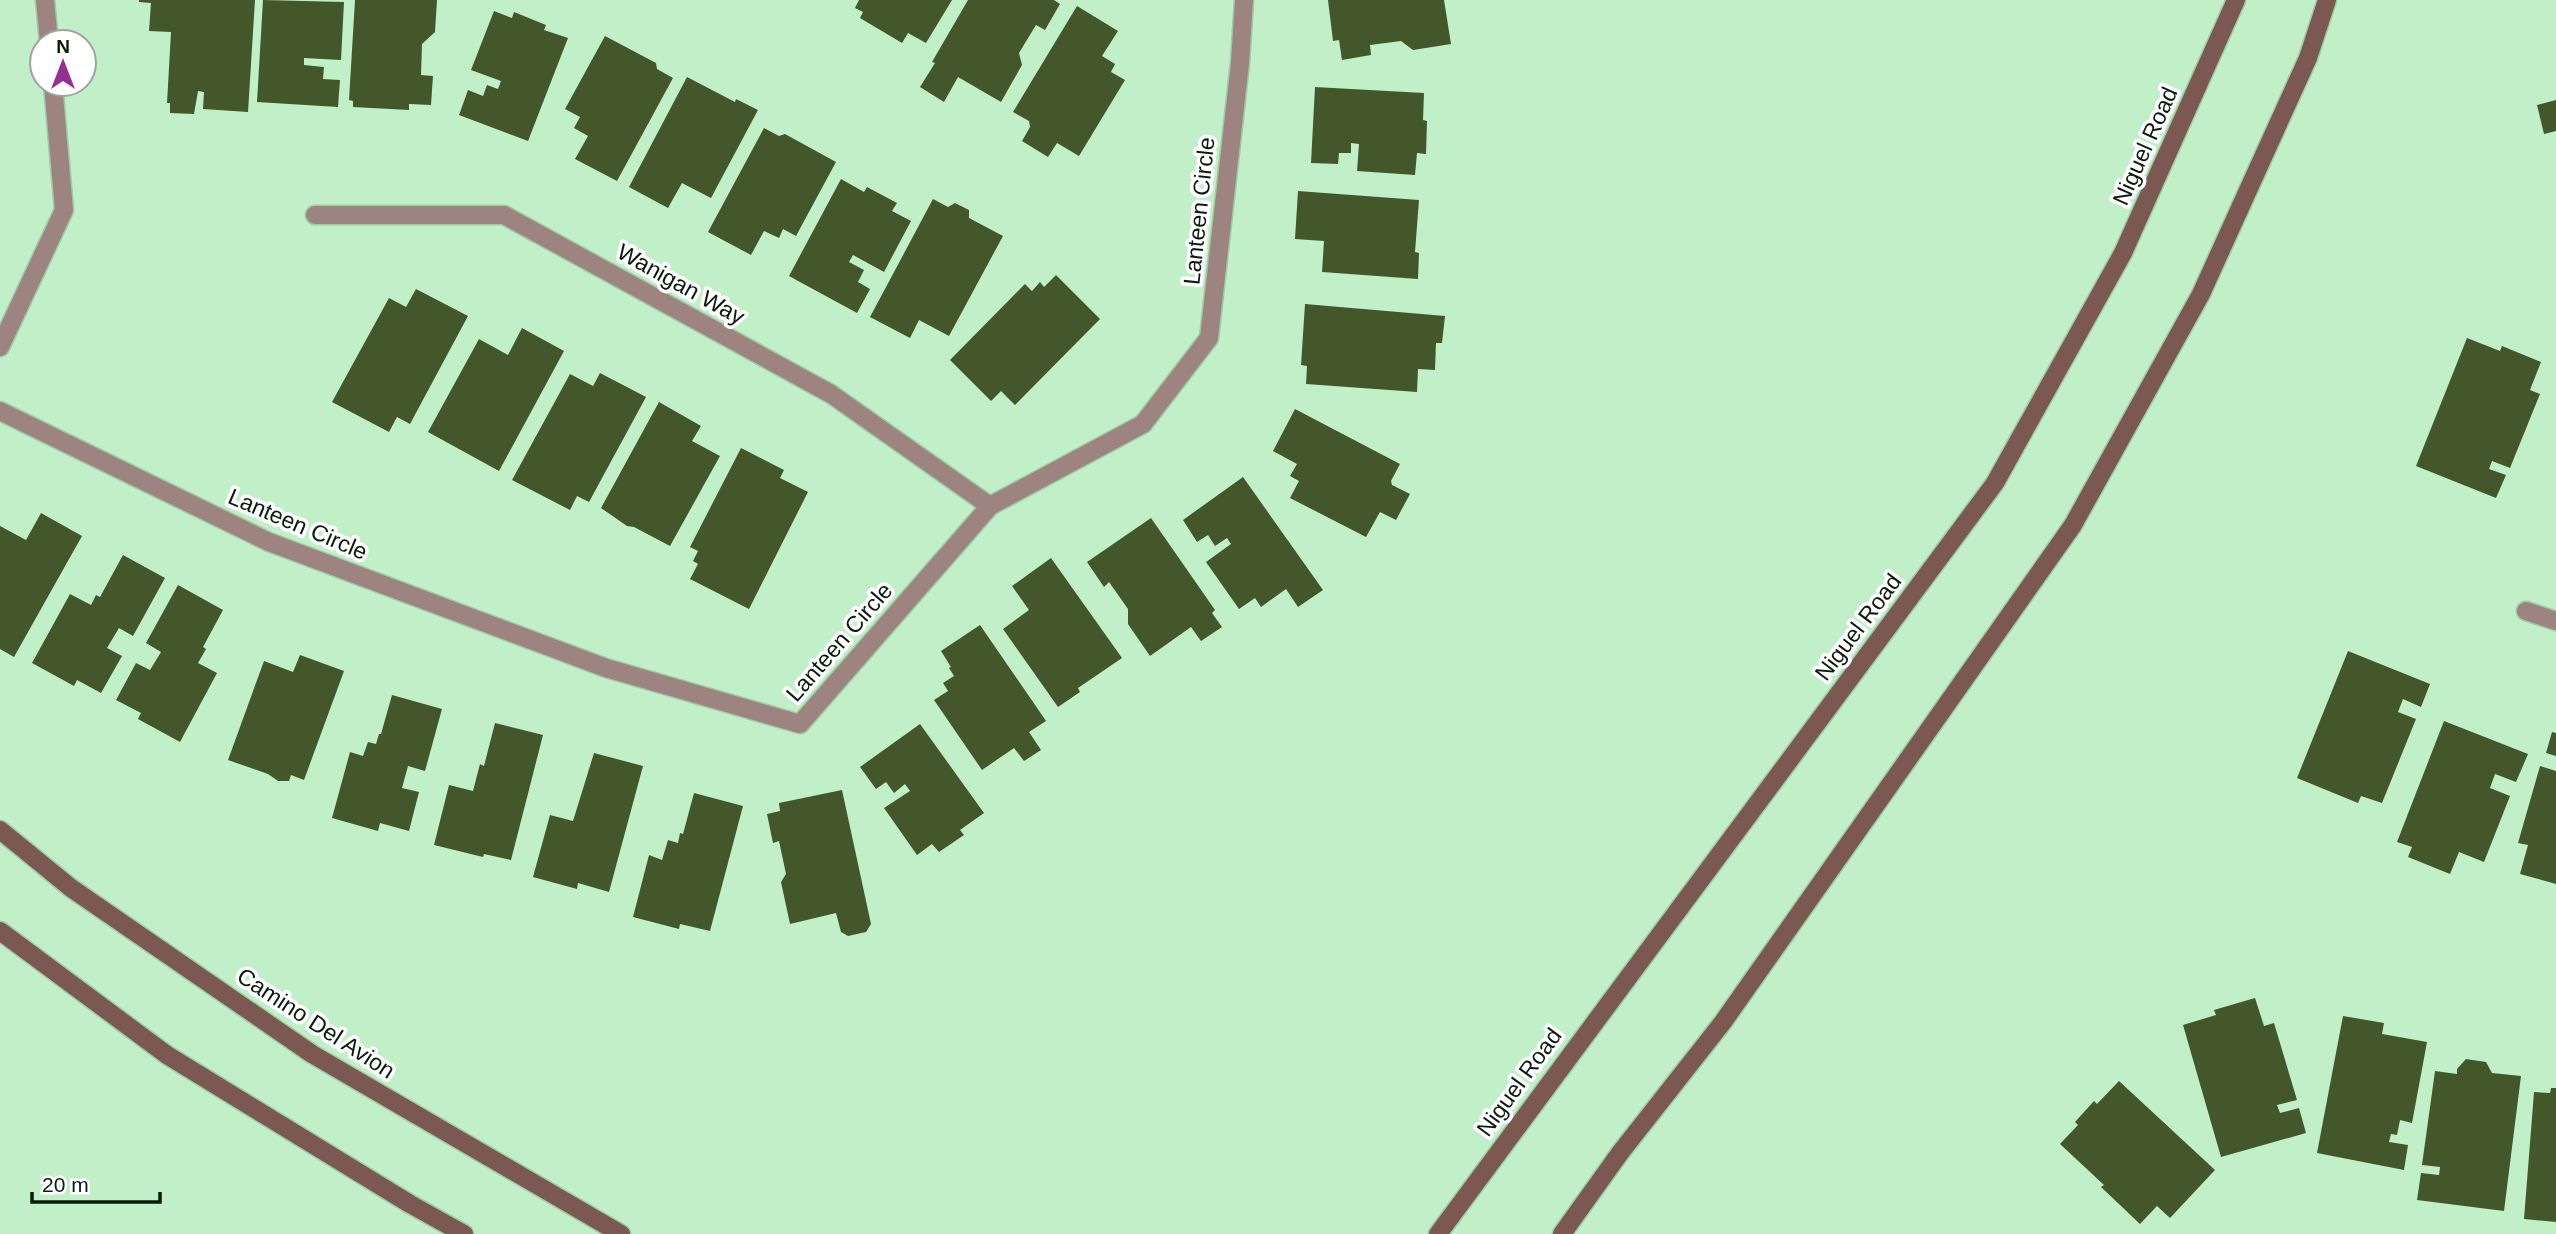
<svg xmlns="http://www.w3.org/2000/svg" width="2556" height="1234" font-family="Arial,sans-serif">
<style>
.building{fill:#43572a}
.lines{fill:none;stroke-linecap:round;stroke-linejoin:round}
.minor-casing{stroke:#a0caa6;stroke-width:21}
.secondary-casing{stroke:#a0caa6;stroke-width:21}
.minor{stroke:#9e8480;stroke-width:18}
.secondary{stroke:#7c5852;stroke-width:18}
.labels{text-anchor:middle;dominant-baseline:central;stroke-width:7;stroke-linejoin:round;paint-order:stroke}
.street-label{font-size:23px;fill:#0a1b0d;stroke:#fff}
</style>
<rect width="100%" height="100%" fill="#c1f0c8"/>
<path class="building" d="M139,0H255L248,112L203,109L204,92L198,91L194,114L170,113V103H167L171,32L149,31L151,3L139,2Z
M263,0L344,2L341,60L304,58V65L324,67L323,79L340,80L338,107L257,102Z
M355,0H437L435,32L422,44L421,75L433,76L431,105L409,104V110L353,107V101L349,100Z
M859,0H952L926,43L908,33L902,43L860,18L863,12L855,8Z
M968,0H1054L1060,4L1045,30L1036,25L1019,53L1022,65L1001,102L958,77L944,102L920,87L935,63L932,62Z
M1328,0H1444L1451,44L1413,50L1401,41L1370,45L1371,55L1342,60L1339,40L1333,41Z
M1077,6L1118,31L1102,56L1115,64L1111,72L1125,80L1079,156L1057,143L1048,157L1022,141L1030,127L1029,121L1013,112Z
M494,11L512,18L514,12L546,25L544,30L568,38L528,141L459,115L468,90L483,96L487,85L498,89L501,81L471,70Z
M605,36L656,63L657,69L673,78L617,181L575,159L588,136L574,128L580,117L565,109Z
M687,77L735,102L736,99L758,110L711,198L682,183L668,208L629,187Z
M1315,87L1424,93L1423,120L1427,121L1426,154L1417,153L1415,175L1357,171L1359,144L1351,143V153H1339L1338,164L1311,163Z
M2556,100V131L2544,134L2537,105Z
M764,128L779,136L785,134L836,162L796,236L783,229L779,238L764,231L751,255L708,232Z
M841,179L864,192L867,187L897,203L892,211L911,221L884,272L853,255L849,262L864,270L858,282L870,289L857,313L789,276Z
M1298,191L1419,200L1415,252L1419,253L1418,279L1322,272L1324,241L1295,239Z
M933,199L948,207L955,203L969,210V218L1003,236L949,336L919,320L910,338L870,317Z
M1056,275L1100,319L1015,405L1001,391L991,401L950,360L1025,284L1032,291L1040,282L1044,287Z
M416,289L468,316L410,424L397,417L389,432L332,402L389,298L406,307Z
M1305,304L1445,316L1442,343H1436L1435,370L1418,369L1417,392L1306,384L1307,366L1301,365Z
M522,328L564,351L499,471L428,432L479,339L508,355Z
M2467,338L2500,351L2502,346L2541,362L2530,390L2540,394L2510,468L2492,461L2489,469L2506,475L2496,498L2416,466Z
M600,373L646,397L589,502L577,496L570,510L512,480L570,374L593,386Z
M659,402L701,426L692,441L720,456L670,546L634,527L627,526L601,508Z
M1295,409L1400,464L1391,481L1392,485L1410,494L1396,520L1380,512L1366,537L1290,498L1299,481L1290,476L1297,464L1273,451Z
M741,448L784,470L780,478L808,492L749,609L690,579L698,564L693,561L698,551L690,547Z
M1243,477L1323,590L1298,607L1286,589L1261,607L1255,598L1239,609L1206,562L1231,544L1227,538L1215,546L1208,535L1197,542L1183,520Z
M41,513L82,536L14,657L0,649V526L26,540Z
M1151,518L1215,610L1212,613L1222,627L1201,641L1191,627L1150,656L1128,624V609L1109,582L1104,587L1087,562Z
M123,555L165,578L133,636L119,628L107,648L122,656L101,693L77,680L74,686L32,663L70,594L91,605L96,595L100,597Z
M1051,558L1122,658L1078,688L1080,692L1058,707L1003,629L1029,610L1012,586Z
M178,585L223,610L203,647L206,649L198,663L217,673L180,742L138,719L141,713L116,700L136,663L150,670L161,652L146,643Z
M980,625L1046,721L1029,732L1041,750L1024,761L1014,748L982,770L934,700L948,691L943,683L954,676L949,668L951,667L941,651Z
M2348,651L2430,684L2421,707L2403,699L2398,712L2416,719L2382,803L2361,796L2358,803L2297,778Z
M300,655L344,671L304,780L291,775L289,781H278L268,774L228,760L264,661L293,672Z
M392,695L442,709L425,771L408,766L402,788L419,792L409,831L380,823L378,831L332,818L350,752L363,756L368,742L376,744L379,734H381Z
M2444,721L2528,754L2516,782L2495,774L2490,788L2510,796L2484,862L2459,852L2450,874L2408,857L2412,847L2397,842Z
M495,723L543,735L511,860L484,854L483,857L434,845L449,785L473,791L480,764L484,766Z
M920,724L984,813L960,830L964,835L939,852L932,844L917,855L884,808L910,791L905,784L894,793L886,782L876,789L860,767Z
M2552,732L2556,733V756L2546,753Z
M594,753L643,766L609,892L578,883L577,889L533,877L550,815L573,821Z
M2540,766L2556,771V884L2520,874L2528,845L2518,843Z
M842,790L871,924L866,932L848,936L841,932L836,913L790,924L781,882L786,874L779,841L773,843L767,814L780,811L779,803Z
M694,793L743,806L710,931L680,924L679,929L633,917L649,855L662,860L668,840L678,843L680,833L683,834Z
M2255,998L2264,1026L2274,1023L2297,1100L2277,1105L2280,1113L2299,1108L2306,1133L2221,1157L2183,1025L2216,1015L2214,1010Z
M2343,1016L2384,1023L2382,1034L2427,1042L2412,1123L2400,1120L2397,1135L2391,1134L2389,1142L2408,1145L2404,1170L2317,1153Z
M2466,1059L2486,1062L2492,1073L2521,1076L2504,1211L2417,1200L2421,1173L2439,1175L2440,1167L2422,1165L2435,1071L2457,1074V1069Z
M2119,1081L2215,1170L2170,1218L2157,1206L2140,1224L2101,1187L2104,1185L2060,1144L2078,1125L2075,1122L2094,1101L2097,1104Z
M2551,1088H2556V1222L2524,1219L2534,1092L2550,1093Z"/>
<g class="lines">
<defs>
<path id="minor" d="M45,0L49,42
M315,215H504L831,394L990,506
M0,347L64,210L53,84
M0,411L269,542L606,668L800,724L990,506L1143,424L1209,338L1240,63L1244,0
M2526,611L2556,621"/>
<path id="secondary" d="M0,830L71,888L312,1054L621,1234
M0,931L167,1055L410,1204L464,1234
M1438,1234L1995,483L2123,253L2236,0
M1562,1234L1620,1153L1723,1022L2073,525L2201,294L2308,58L2327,0"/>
</defs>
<use href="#minor" class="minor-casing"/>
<use href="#secondary" class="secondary-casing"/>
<use href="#minor" class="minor"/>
<use href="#secondary" class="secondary"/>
</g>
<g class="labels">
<g class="street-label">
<text transform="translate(2145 146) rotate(-66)">Niguel Road</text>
<text transform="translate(1199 211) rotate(-84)">Lanteen Circle</text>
<text transform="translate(681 284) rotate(29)">Wanigan Way</text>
<text transform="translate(298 524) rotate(23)">Lanteen Circle</text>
<text transform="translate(1858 627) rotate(-53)">Niguel Road</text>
<text transform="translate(839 642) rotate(-49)">Lanteen Circle</text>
<text transform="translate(316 1023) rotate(33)">Camino Del Avion</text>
<text transform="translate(1519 1082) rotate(-54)">Niguel Road</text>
</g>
</g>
<g transform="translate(63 63)"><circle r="33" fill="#ffffff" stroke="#9da49e" stroke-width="2"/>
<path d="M0-5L12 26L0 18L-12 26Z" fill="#962f94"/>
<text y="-10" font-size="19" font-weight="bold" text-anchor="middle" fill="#0a1b0d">N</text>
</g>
<path d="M32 1192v10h128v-10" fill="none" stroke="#0a1b0d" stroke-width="3.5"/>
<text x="42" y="1192" font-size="21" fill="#0a1b0d" stroke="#ffffff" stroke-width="5" paint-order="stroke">20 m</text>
</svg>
